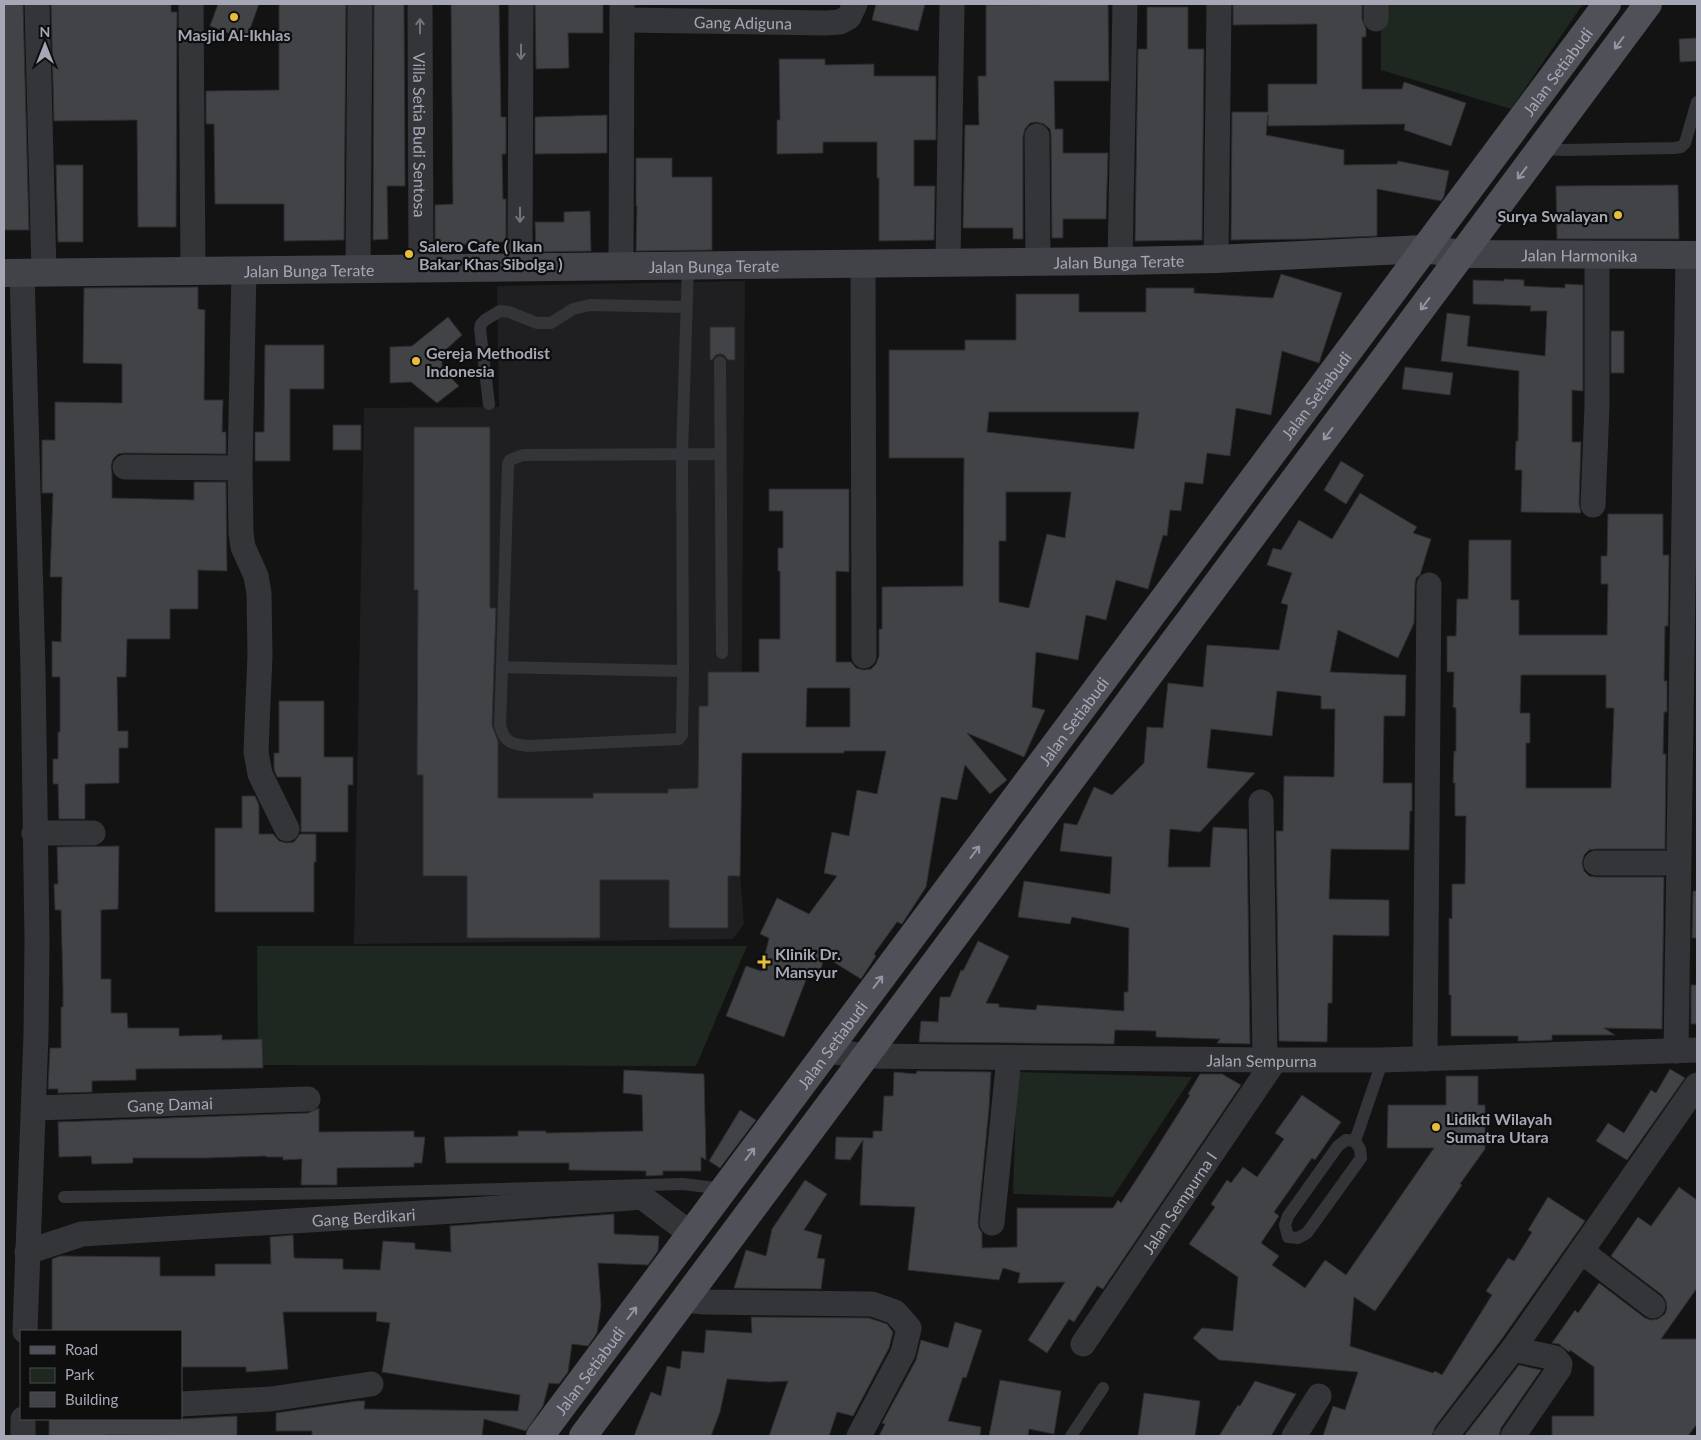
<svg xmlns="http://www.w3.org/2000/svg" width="1701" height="1440" font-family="Lato,sans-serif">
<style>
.built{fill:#1f1f21}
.green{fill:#1f2721}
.building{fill:#424347;stroke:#2d2d30;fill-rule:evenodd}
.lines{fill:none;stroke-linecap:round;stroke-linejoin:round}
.lane{stroke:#343539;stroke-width:12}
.street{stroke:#343539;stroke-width:25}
.secondary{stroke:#424349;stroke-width:28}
.primary{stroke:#505158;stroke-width:28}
.oneway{stroke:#72747d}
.oneway2{stroke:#9497a2}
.poi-dot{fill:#e6be3a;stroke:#0e0e0f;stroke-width:2}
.labels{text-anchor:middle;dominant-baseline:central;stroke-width:4.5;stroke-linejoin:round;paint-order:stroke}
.street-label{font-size:16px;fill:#a5a8b4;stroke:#0e0e0f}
.poi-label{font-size:16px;font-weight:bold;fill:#a5a8b4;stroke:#0e0e0f;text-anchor:start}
</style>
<rect width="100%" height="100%" fill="#131314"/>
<path class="built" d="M745,281L740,876L744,924L733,939L354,944L364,408L499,407L497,286Z"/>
<path class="green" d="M1381,4H1583L1511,109L1381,70Z
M257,946H747L696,1066L258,1065Z
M1017,1072L1192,1077L1113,1197L1013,1194Z"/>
<path class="building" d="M4,4H23L29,230H4Z
M51,4H171V12H177L176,227H138L137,120L54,121Z
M218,4H259L246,40L210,26Z
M279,4H346L344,240L284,241V204H215L214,124H206V91L279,90Z
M374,4H404L405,186H387L388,239L373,240Z
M451,4H499L501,117H506V154H502L503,199H506V242H493V244L435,245V205L453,204Z
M535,4H603V33H568L569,68L536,69Z
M876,4H925L918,31L872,20Z
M1108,4L1109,81H1054L1055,129H1063V153H1108L1106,219H1063V238H1052L1051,135L1050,129L1044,124L1036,122L1030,123L1025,129L1023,136V239H1013V228H963L965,125H979L978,76H986V5Z
M1233,4H1362V19L1366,29V37H1362V89H1402L1404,82L1466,103L1451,146L1404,130L1405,124L1268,126V115L1266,135L1344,150V165L1397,164L1398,161L1449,171L1444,196L1441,201L1377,189V236L1306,239L1231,240L1232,112H1268V84H1317V24L1233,25Z
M1147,7H1188V49H1204L1202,240L1135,241L1138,49H1147Z
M1697,38V61L1680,62L1679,39Z
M779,59H825V65L874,64V76H936V140H914V186H935L934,240L879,241V178H877V142H823V153L777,154V120H780Z
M607,115V153L535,154V117Z
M636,158H672V177H712V250L636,251L637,206H636Z
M56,165H83V242H58Z
M1678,185L1679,239H1557L1556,186Z
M590,211L591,251L536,252L535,222H564V212Z
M1281,274L1342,293L1319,363L1282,351L1271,415L1236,408L1230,456L1207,453L1203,484L1185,482L1181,511L1170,510L1167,536L1163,535L1148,589L1116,580L1106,620L1086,615L1078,660L1036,652L1032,707L1045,710L1024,757L967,733L1007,780L990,794L965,765L957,800L941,797L926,887L902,924L897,922L874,954L876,956L861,979L824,956L820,974L809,972L784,1037L726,1016L746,966L761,971L769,938L760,934L777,898L809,914L837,876L824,873L832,832L849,836L857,790L877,794L886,751H844V753H742L740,876H728V928H669V880H600V938H467V876H423V775H417L418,590H414V427H490V608H496L492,725L498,741V798H593V793H668V789L698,788L699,706H708V672H759V639H780V571H778V548H783V511H769V489H849V572L836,571V662H851L856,668L864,670L871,669L876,664L879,656V629H882V587L963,586L964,458H889V350H965V340H1016V294H1079V312H1146V288H1194V293L1273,298ZM989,412H1139L1134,449L987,432ZM1006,492H1071L1065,538L1047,534L1029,608L999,602V541H1006ZM807,688H850V727H806Z
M1504,279L1524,280V286L1565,288V284L1583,285V391L1572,390V442H1581L1579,504L1581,513L1521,512L1522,470H1515L1516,441H1518L1519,371L1441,361L1447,313L1470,316L1467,346L1545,356L1547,311H1530L1531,306L1473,304V280L1504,281Z
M198,287V309L205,310L204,400H223L222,432H226V454L125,453L118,454L113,459L111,466L112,474V498L194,500V482H226L227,571L198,570V609H170V639H127L126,677H117L118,731H128V748H119V783L85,784V819H59L58,784H53V759H58V732H60V677H52V641L61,642L62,577H50L53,493H42V440H55V402L122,403V364L83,363L84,288Z
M448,317L462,335L442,353V369L459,386L437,403L411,382L390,383V347L412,346Z
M710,327H735V360H728L724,355L720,354L716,355L712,360H710Z
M1611,331H1624V373H1611Z
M265,345H324V389H290V461H255V432H264Z
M1405,367L1453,373L1450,395L1402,389Z
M333,425H361V450H333Z
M1341,461L1364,475L1346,504L1324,490Z
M1360,493L1417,527L1413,533L1431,539L1420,575L1416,578L1415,584L1414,623L1398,658L1338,630L1330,672L1406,675L1405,716H1384L1383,783H1412V811H1410L1409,850L1331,849L1329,899L1389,900V936L1333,935L1332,1003H1328L1327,1042L1279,1041L1276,831H1283L1284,776L1334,777L1335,709H1321V696L1277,691L1272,736L1211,729L1207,768L1255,773L1200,832L1170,829L1168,867H1210L1213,827L1247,829L1250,1044L1217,1043L1220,1039L1156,1037V1031L1115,1030L1114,1044L919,1042L921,1021L938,1022L940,997H950L961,970L963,971L978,941L1009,956L986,1003L999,1004V1007L1036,1010L1037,1005L1124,1011V992H1128L1129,928L1072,917L1070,924L1018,917L1024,881L1110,894L1112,857L1060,851L1064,823L1077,825L1094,787L1112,795L1144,763L1147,727L1163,728L1168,683L1203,687L1207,645L1279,650L1288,605L1281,603L1292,573L1267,565L1273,548L1281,550L1299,520L1332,539Z
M1608,514H1663V555H1669L1668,626H1665L1664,681H1667V712H1664L1663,754H1666L1665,849H1596L1589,850L1584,855L1582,863L1584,871L1589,876L1596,877H1664L1662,1029L1604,1028L1615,1035H1552V1040L1531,1041H1518V1036H1451V995H1449V918L1452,919V884H1465L1466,816H1455V783H1453L1454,751H1456V708L1453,707L1454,672H1447V636H1456L1457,599H1468L1469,540H1511V600H1519V635H1607L1608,584H1601V556H1607ZM1521,675H1606V708H1614L1611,788H1526V743H1530V713H1520Z
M279,701H324V757H353V785H348V832H301V777H277L274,769V753H279Z
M242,796H255L259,805V834H273L279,841L287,843L294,842L300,834H316V862H314V912H215V828H242Z
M119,846L118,909L101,910V979H111V1013H127L128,1028H179V1036L222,1035V1040L262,1039L263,1068L136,1069V1080L92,1081V1092L58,1093V1089H48L50,1048H61V1007H63V989L61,910H55L54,884H58L57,847Z
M1693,891H1697V938H1692Z
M1691,985H1697V1024H1691Z
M1670,1069L1685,1078L1627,1160L1596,1141L1608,1123L1624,1133L1651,1090L1656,1093Z
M624,1070L704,1074L706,1160L701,1157V1171H663V1175L646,1176V1171L569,1170V1163H446L444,1137L518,1136V1131H546V1133L643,1131L642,1095L623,1093Z
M917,1071L991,1072L989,1108L978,1222L979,1228L982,1233V1248L1017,1247V1208H1113L1118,1200L1121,1203L1149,1160L1190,1095L1188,1094L1200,1074H1222L1241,1085L1103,1289L1097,1286L1074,1322L1069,1319L1047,1353L1028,1340L1065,1282L1018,1283L1020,1273L1003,1268L999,1280L908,1270L915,1207L860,1205L863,1140L850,1160L835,1159L836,1137L873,1138V1131H882L884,1096H893L894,1072L916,1074Z
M1446,1076H1478V1105H1485V1149L1460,1184L1462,1185L1375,1311L1354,1297L1350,1346L1433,1373L1435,1371L1442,1375L1492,1295L1486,1291L1508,1258L1514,1261L1532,1232L1528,1230L1548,1197L1585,1221L1501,1340L1435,1427L1432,1436H1323L1333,1406L1345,1410L1358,1372L1219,1360L1193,1338L1202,1328L1233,1331L1238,1277L1189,1244L1215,1207L1211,1204L1227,1180L1231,1183L1243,1167L1257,1177L1284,1139L1275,1133L1302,1095L1341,1122L1315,1160L1312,1158L1274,1212L1279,1216L1261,1243L1279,1256L1272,1265L1305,1288L1325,1260L1346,1275L1434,1148H1387L1388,1105H1446Z
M319,1108V1132L414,1131V1137H425L422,1163H414V1167L337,1168V1185H301L302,1159L283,1160V1157H266V1156L207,1158H133V1163L92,1164L91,1156L59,1157L58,1122L308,1113Z
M740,1110L756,1120L720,1168L709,1161Z
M805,1180L827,1194L804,1230L822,1235L817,1258L825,1259L821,1289L734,1288L746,1250L766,1256L772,1229Z
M1679,1187L1697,1200V1288L1661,1339H1697V1424L1688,1436H1552V1416H1594V1367L1570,1350L1569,1352L1559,1344L1552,1343L1575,1310L1578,1313L1599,1283L1645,1318L1651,1320L1658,1319L1665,1314L1667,1308L1666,1301L1662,1295L1611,1256L1638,1217L1651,1226Z
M614,1214V1234L659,1236L658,1251L648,1265L598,1263L601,1306L597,1333L588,1346L572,1344L568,1372L559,1384L549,1383L543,1406L526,1431L484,1419L482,1436H312V1431H276V1413L357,1401H365L364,1409L518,1411L520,1395L382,1372L390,1323L376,1321L377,1312H283L288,1369L246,1372V1367H181V1331H52V1259L60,1256L160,1257V1276H215V1264H271L270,1237L293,1235L294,1258L343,1259V1269L380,1270L383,1241L415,1243V1249L451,1252L450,1226Z
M751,1317L869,1318L887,1324L893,1332L889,1348L853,1416L837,1412L829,1436H769L788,1381L769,1382L727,1379L720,1412L711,1436H634L651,1392L661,1396L667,1366L680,1369L682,1351L704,1353L706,1330L752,1333Z
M955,1322L982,1330L966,1378L963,1377L948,1421L981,1427L980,1436H879L885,1424L882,1423L916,1360L921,1340L948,1348Z
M1519,1365L1541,1370L1501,1428L1499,1436H1464Z
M1000,1380L1061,1391L1054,1434L1029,1429L1028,1436H989Z
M1255,1381L1296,1394L1271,1436H1219L1238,1405L1240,1406Z
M1144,1393L1200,1401L1195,1436H1138Z
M237,1416V1436L106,1435V1436H49V1419H181Z"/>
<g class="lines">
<path class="lane" d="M1541,149L1565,150L1674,148L1681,147L1685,143L1697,102
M688,265L682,454L683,671L502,667L508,464L510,460L523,455L720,454
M720,362L722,653
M489,404L480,329L481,324L485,320L500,311L509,312L537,323H551L573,309L590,305L686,307
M502,667L500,725C504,743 512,744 528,746L679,739L682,735V731L683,671
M1346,1140L1355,1141L1360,1149L1361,1158L1307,1233L1298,1238L1288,1237L1285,1225L1288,1216L1338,1146Z
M1355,1141L1379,1071L1381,1060
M64,1197L350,1193L683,1184L724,1189
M1071,1436L1103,1388"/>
<g class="street">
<path d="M37,4L44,272"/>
<path d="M191,4L193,270"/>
<path id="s1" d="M420,4L421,267"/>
<path d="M1376,4V19"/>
<path id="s2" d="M622,20L826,23L840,22L849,17L855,4"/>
<path d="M1037,136L1038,262"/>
<path d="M1216,259L1219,4"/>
<path d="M1120,261L1125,4"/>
<path d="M948,263L952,4"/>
<path d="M863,264L864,656"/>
<path d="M621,266L622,4"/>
<path d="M520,267L521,4"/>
<path d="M358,268L360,4"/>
<path d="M244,270L240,468L241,533L243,547L256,576L259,593L260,655L256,752L260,774L287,829"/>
<path d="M22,273L33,670L37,941L36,1035L25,1331"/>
<path d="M125,467L240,468"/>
<path d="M1593,505L1597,406V255"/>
<path d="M1261,802L1265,1060"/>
<path d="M34,833H93"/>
<path d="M1596,863H1678"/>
<path id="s3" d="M827,1051L866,1056L1275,1060H1381L1697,1050"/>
<path d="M1676,1051L1688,255"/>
<path d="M1425,1059L1429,585"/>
<path id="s4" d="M34,1108L308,1099"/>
<path d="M992,1223L1009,1058"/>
<path d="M1581,1251L1653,1306"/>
<path id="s5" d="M27,1252L82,1234L470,1210L642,1197L691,1234"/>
<path d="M684,1300L704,1302L872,1304L895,1312L909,1328L903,1353L859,1436"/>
<path id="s6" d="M1083,1344L1275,1060"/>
<path d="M181,1404L271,1399L371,1384"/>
<path d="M23,1436V1419"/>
<path d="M1294,1436L1319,1396"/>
<path d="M1446,1436L1513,1349L1697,1085"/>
<path d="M1513,1436L1559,1369L1560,1364L1555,1358L1513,1349"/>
</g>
<path class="secondary" id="s7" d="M4,273L1120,261L1216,259L1424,249L1462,254L1697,255"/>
<g class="primary">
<path id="s8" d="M540,1436L1607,4"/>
<path d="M583,1436L1648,4"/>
</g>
</g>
<defs><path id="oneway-shaft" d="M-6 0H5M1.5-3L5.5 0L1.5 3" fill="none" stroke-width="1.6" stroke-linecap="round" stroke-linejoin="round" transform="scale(1.25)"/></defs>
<g class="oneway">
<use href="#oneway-shaft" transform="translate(420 26) rotate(-90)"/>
<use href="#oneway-shaft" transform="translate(521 52) rotate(90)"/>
<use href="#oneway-shaft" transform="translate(520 215) rotate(90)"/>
</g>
<g class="oneway2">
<use href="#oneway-shaft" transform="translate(1619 43) rotate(127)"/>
<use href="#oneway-shaft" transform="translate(1522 173) rotate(127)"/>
<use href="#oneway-shaft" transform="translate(1425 304) rotate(127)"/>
<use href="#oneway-shaft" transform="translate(1328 434) rotate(127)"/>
<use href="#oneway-shaft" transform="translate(975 852) rotate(-53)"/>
<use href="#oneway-shaft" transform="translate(878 982) rotate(-53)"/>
<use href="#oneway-shaft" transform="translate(750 1154) rotate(-53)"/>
<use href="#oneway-shaft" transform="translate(632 1313) rotate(-53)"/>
</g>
<g class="poi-dot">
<circle cx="234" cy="17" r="5"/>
<circle cx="1618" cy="215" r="5"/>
<circle cx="409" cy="254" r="5"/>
<circle cx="416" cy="361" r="5"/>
<path d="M761.5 954.5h5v5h5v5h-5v5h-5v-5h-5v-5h5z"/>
<circle cx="1436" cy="1127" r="5"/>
</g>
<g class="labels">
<g class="street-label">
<text stroke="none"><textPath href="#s2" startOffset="121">Gang Adiguna</textPath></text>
<text stroke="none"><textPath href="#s8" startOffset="1702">Jalan Setiabudi</textPath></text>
<text stroke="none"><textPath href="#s1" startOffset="131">Villa Setia Budi Sentosa</textPath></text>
<text stroke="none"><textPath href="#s7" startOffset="1576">Jalan Harmonika</textPath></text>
<text stroke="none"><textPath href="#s7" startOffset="1115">Jalan Bunga Terate</textPath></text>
<text stroke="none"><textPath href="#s7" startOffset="710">Jalan Bunga Terate</textPath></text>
<text stroke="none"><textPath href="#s7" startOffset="305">Jalan Bunga Terate</textPath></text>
<text stroke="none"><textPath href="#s8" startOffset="1298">Jalan Setiabudi</textPath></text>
<text stroke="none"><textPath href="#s8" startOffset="892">Jalan Setiabudi</textPath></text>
<text stroke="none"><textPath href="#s8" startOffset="488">Jalan Setiabudi</textPath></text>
<text stroke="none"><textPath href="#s3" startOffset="435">Jalan Sempurna</textPath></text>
<text stroke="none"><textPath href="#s4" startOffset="136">Gang Damai</textPath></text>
<text stroke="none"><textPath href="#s6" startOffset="171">Jalan Sempurna I</textPath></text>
<text stroke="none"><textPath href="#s5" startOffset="340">Gang Berdikari</textPath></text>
<text stroke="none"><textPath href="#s8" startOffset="82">Jalan Setiabudi</textPath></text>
</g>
<g class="poi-label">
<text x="234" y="34" text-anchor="middle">Masjid Al-Ikhlas</text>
<text x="1608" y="215" text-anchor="end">Surya Swalayan</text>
<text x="419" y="245">Salero Cafe ( Ikan<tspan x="419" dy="18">Bakar Khas Sibolga )</tspan></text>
<text x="426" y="352">Gereja Methodist<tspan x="426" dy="18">Indonesia</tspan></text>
<text x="775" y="953">Klinik Dr.<tspan x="775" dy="18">Mansyur</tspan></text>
<text x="1446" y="1118">Lidikti Wilayah<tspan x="1446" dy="18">Sumatra Utara</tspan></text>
</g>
</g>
<rect width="1701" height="1440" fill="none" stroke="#a5a8b4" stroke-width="10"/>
<rect x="20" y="1330" width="162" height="90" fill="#0e0e0f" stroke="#4a4c51"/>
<rect x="30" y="1346" width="25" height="8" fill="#505158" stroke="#4a4c51"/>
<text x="65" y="1355" font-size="15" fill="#a5a8b4">Road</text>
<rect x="30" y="1368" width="25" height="15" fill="#1f2721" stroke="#4a4c51"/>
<text x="65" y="1380" font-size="15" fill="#a5a8b4">Park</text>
<rect x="30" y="1392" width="25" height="15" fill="#424347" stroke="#4a4c51"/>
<text x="65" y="1405" font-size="15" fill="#a5a8b4">Building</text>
<g transform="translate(45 45)" stroke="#0e0e0f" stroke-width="4" paint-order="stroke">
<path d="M0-4L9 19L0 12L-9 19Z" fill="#a5a8b4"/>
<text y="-8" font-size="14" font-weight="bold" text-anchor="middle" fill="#a5a8b4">N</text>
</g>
</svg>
